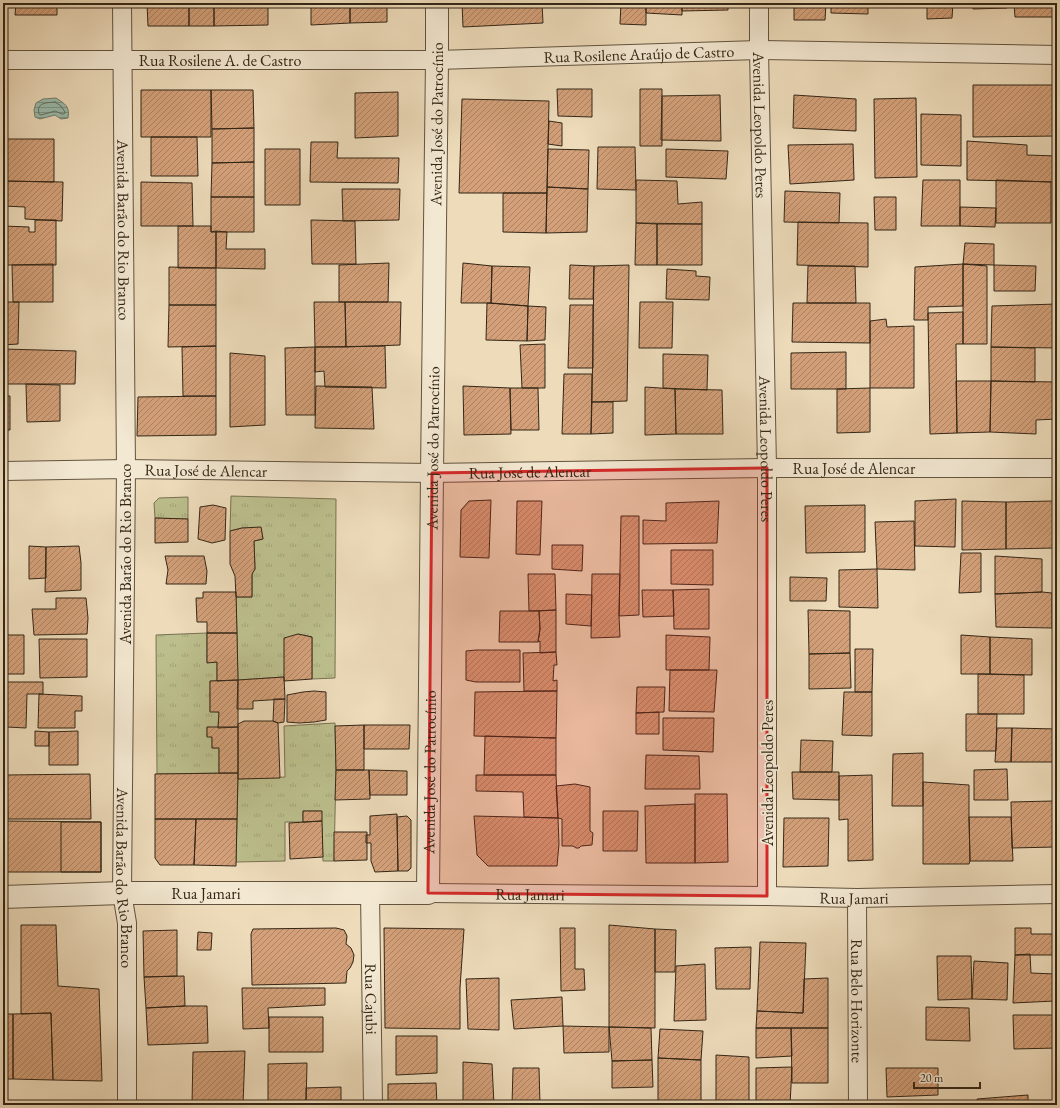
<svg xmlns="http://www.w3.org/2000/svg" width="1060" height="1108" font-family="'EB Garamond',serif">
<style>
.grass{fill:url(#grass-tufts);stroke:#787252}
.water{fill:url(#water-rules);stroke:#717f70}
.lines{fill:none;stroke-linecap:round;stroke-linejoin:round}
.shore{stroke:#667061;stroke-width:1}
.building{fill:url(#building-hatch);stroke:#332616}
.minor-casing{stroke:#62533f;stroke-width:20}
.tertiary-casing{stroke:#62533f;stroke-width:24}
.minor{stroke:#f3e8d2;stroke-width:18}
.tertiary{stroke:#f3e8d2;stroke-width:22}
.marked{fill:#d62828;fill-opacity:0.2;stroke:#d62828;stroke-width:3;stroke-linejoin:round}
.labels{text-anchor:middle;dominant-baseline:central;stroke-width:3.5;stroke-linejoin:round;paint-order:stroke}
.street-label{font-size:16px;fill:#332616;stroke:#f3e8d2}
</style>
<defs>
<pattern id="grass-tufts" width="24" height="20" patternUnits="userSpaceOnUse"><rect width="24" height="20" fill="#bcbf8d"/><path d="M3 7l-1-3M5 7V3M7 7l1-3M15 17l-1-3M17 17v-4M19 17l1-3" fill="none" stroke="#a2a479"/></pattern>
<pattern id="water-rules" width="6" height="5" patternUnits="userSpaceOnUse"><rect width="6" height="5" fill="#9abbac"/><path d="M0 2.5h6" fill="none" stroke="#7e988b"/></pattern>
<pattern id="building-hatch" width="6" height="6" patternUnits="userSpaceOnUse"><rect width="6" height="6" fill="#d3a079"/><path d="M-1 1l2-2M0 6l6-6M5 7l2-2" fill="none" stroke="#ac8262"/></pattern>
</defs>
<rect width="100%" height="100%" fill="#eddbba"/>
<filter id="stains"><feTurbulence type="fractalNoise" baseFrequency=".005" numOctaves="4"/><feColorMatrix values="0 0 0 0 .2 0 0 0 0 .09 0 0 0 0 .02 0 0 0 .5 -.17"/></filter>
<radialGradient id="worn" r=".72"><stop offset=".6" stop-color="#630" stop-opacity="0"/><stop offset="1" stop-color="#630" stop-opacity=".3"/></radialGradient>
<path class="grass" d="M231,496L336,499L335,678L312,679V637L298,634L284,677L238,680L236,597H252V574L255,569L254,541L263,539L261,528H242L230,531Z
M188,497V519L155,518L154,503L159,498Z
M207,633V662H217V681H210V711L219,712L218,728L207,727V736L212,737V748H219V773L157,774L156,635Z
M335,723L336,770L334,861H323L321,811H303V822H285V861L236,862L238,779L285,777L284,726Z"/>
<path class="water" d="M56,98C65,104 70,106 68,118L61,119L55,115L40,119L35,117L34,110L36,103L43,99Z"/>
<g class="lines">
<path class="shore" d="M55,102L61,106L65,112L64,114H62L55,111L41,115L39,114C36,102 47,103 55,102Z"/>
</g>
<path class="building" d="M3,3H7V26H3Z
M16,3H57V15H15Z
M147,3H189V26H148Z
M189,3H214V26H189Z
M214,3H268V25L214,26Z
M311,3H350V23L311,25Z
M350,3H387V22L350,23Z
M462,3H542L543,23L463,27Z
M621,3H646V25L620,24Z
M646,3H682V15L646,13Z
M682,3H728V10L682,11Z
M794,3H826L825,20H794Z
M831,3H868V14L831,13Z
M927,3H953L952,18L927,19Z
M972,3H1006L1007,8L973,9Z
M1014,3H1057V17H1015Z
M973,85H1057V136L973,137Z
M557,89H592V117L558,116Z
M640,89H662V146H640Z
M141,90H211V137H141Z
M211,90H253L254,128L212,129Z
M398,92V136L355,138V93Z
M720,95L721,141L661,140L662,96Z
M794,95L856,99V131L793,128Z
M916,98L917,177L875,178L874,99Z
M462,99L549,101L547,193H459Z
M921,114L961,115V166L921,165Z
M549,121L562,123V146L548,144Z
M254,128V162L212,163V129Z
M151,137H197L198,176H151Z
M3,139H54V182L3,181Z
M967,141L1027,145V155L1057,156V182L967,180Z
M311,142H338L337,158H399L398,183L310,182Z
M853,144L854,180L790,184L788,145Z
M598,147H635L636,190L597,189Z
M265,149H300V205H265Z
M548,149L589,150L588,189L547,187Z
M666,149L728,151L726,179L666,177Z
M254,162V197H211L212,163Z
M636,180L677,181L678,204L702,202V224L636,223Z
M923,180H960V226H921Z
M996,180L1051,182V223H996Z
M3,181L63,182L62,221L25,219V207L3,206Z
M141,182L192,183L193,226H141Z
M547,187L588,189L587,232L546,233Z
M342,189H400L399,220L343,221Z
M785,191L840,193L839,223L784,222Z
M503,193H547L546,233L503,232Z
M211,197H254V232H211Z
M874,197H896V230H875Z
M960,207L996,208L995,227L960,226Z
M35,220H56V265H3V226L29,227V232H35Z
M311,220L355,221L356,264H312Z
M798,222L868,223V267L797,265Z
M636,223L657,224V265H635Z
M657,224H702V265H657Z
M178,226H211V232L216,231V268H178Z
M216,231L227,232L226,249H265V269L216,268Z
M965,243L994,244V265L963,264Z
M389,263L388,302H339V265Z
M463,263L492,266L491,303H461Z
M53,264V302H13L12,265Z
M963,264L987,266V344H963Z
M963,264V306L928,307V320H914L915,267Z
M570,265L594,266L593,299H569Z
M629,265L627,401L592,402L594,266Z
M994,265L1036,266L1035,291H994Z
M492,266L530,267L528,306L491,303Z
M808,266H855L856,303H807Z
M169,267L216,268V305H169Z
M667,269L696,271V276L710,277L709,300L666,299Z
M3,302H19L18,344L3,345Z
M314,302H345L346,347H315Z
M345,302H401L400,345L346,347Z
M640,302H673L672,348H639Z
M487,303L528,306L527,341L486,340Z
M793,303H870V343L792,342Z
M1057,304V348L991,347L992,306Z
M169,305H216V346L168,347Z
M570,305H593V368H568Z
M528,306L546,307L545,340L527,341Z
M963,312V344H956L957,433L930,434L928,313Z
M886,319L887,327L914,326V388H870V321Z
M545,344V388H522L520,345Z
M216,346V396H183L182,347Z
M385,346L386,388L325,387L324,371L315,372V347Z
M315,347V415H286L285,348Z
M991,347L1035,348V382L991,381Z
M3,349L76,351L75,384H3Z
M846,352V389H791V353Z
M230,353L265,356V425L230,427Z
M663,354L708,355L707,390L663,388Z
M564,374H592L591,434H562Z
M956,381H991L990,432L957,433Z
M991,381L1057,382V419L1036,420V434L990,432Z
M26,384L60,385V421L27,422Z
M316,386L372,387L374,429L315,428Z
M463,386L510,388L511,434L464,435Z
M645,387L675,389L676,434L645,435Z
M510,388H538L539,430H511Z
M870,388V432L837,433V389Z
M675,389L722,390L723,434H676Z
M3,396H10V430H3Z
M216,396V435L137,436L138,397Z
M592,402H613V433L591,434Z
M956,499L955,547L915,546V501Z
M491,500L489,558L460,557L461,510L469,501Z
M517,501H542L540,555L516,554Z
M719,501L717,543L643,544V520L666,521V503Z
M962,501L1006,502V549L962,550Z
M1053,501L1054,548L1006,549V502Z
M213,505L226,508L225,540L212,543L198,539L200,507Z
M865,505V552L806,553L805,506Z
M621,516H639V615L619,616Z
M155,518L188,519V542L155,543Z
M914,521L915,570L877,569L875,522Z
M261,527L263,539L254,541L255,569L252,574V597H236L235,576L230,564V531L242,528Z
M552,545H583L582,571L552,569Z
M29,546L46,547V578L29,579Z
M79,546L81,563V590L45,592L46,547Z
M671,550H713V585L671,584Z
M961,553H981V592L959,593Z
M165,556H204L207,571L206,584H166L168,570Z
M995,556L1042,559V592L995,594Z
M877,569L878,608L839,607V570Z
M528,574H555L556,610L529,611Z
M592,574H620L619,616L620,637L591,638Z
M790,577L827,578L826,601H790Z
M709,589V629H674L673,590Z
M642,590H673L674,616L643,617Z
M203,592H236L237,633H207V622H197L196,598H203Z
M1042,592L1052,593V628L996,627L995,594Z
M566,594L592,595L591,626L566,624Z
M56,598H86L88,618L87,634L34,635L32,609H56Z
M556,610V652L540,653V641L538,642L540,629L539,611Z
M808,610L850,611V653L809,654Z
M500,611H539L540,629L538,642H499Z
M207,633H237L238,680L217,681V662L207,663Z
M298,634L312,637V679L284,681V638Z
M7,635H24V674H7Z
M666,635L710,637L709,670H666Z
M961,635L990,637V674H961Z
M990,637L1032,639V675L990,674Z
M39,639H87V677L40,678Z
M855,649H873L872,692H855Z
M476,650H520V682H476L466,680V651Z
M556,652L557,665H554L553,681L557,680V691H524L523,653Z
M850,653L851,688L809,689V654Z
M670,670H717L714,712L669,711Z
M978,674L1024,675V714H978Z
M284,677L285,699L253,701V709H237L238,680Z
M3,678H7V727H3Z
M238,680V727L218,728L219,712H210V681Z
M7,682H43V694H27L26,728L7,727Z
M637,687H665L664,712L636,713Z
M314,691L326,692V720L314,722L299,723L287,722V695L303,692Z
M557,691L556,738L474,736L475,692Z
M844,692H872V736L842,735Z
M39,694L82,696V711H75V728H38Z
M274,699H285L284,722L278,723L273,721Z
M659,712V734H636V713Z
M966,714H997L996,751H966Z
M663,718H714L713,752L663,750Z
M244,721H273L278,723L280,778L238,779V724Z
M364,725V770H336L335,726Z
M364,725H410L409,749H364Z
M207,727H238V773H219V748H212V737H207Z
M997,728H1012L1011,762H995Z
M1012,728L1057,729V762H1011Z
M35,731L49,732V746H35Z
M78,731V765H49V732Z
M485,736L556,738V775H484Z
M801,740L833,741L832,772H800Z
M923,753V806H892L893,754Z
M646,755L699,756L700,789H645Z
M1007,769L1008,800H974V770Z
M336,770H369L370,799L335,800Z
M369,770L407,771V795H370Z
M792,772H839V800L793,799Z
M238,773L237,819H155V774Z
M90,774L91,819H8L7,775Z
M476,775H556L558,818L524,817L523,792L476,791Z
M872,775L873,860L848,861V819L839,820V776Z
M923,782L969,785V817L970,861L969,864H923Z
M575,784L590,787V831L593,833L592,845L581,846L579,848H576L573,846H562V819L558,818L556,786Z
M695,794H727L728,862L695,863Z
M1053,801L1055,847L1012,848L1011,802Z
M695,804V863H646L645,806Z
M303,811H322V821L303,822Z
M603,811H638L637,851H603Z
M397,814L398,871L375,872L371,861V843H366V835H370V816Z
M407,816L411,820V868L408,871H398L397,817Z
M474,816L558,818L559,844L557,866H488L477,855Z
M969,817H1011L1013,861H970Z
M784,818H829L828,866L783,867Z
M155,819H196L194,865H160L155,858Z
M196,819H237L236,866L194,865Z
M7,821L101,822V872H7Z
M7,821V849H3V822Z
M322,821L323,857L290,859L289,823Z
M61,822H101V872H61Z
M334,832H367V860L334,861Z
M21,925H56L58,986L99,989L102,1081L53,1080L51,1013L21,1014Z
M609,925L655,929V1028L609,1027Z
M336,928L344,930L347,936L346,944L351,948L354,955L353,962L350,968L347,971L346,983L252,985L251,934L253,929Z
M384,928L464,929L460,988V1029L385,1028Z
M560,928H575V969H584L585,990L561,991Z
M1015,928H1031V934H1057V955H1015Z
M655,929L676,930L675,972H655Z
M177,930V976L144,977L143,931Z
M198,932L212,933L211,950H197Z
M760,942L806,943L803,1013L757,1011Z
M751,947L750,989H716L715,948Z
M1030,954L1031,973L1055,974V1001L1013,1003L1015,955Z
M937,956H971L972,999L938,1000Z
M974,961L1008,963L1007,1000L972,999Z
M705,964L706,1020L674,1021L676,966Z
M184,976L185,1006L146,1008L144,977Z
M499,978V1030L468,1029L466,979Z
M828,978V1028H756L757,1011L803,1013L804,979Z
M242,988H325V1005L268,1008L269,1028L243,1029Z
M562,997L563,1026L514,1029L511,1000Z
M185,1006H207L208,1043L148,1045L146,1008Z
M926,1007L969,1008L970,1041L926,1040Z
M51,1013L53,1080L13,1079V1014Z
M3,1014H13V1079H3Z
M1013,1015H1057V1048L1014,1049Z
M269,1017H323V1052H269Z
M563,1026L609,1027V1052L564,1053Z
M609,1027L651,1028L652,1060L612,1061Z
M756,1028H791L792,1056L756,1058Z
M791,1028H828V1083H792Z
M660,1029L703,1031L701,1060L658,1058Z
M396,1036H437V1073L396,1075Z
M245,1051L243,1105H192L193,1052Z
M716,1055L749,1057V1105H716Z
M658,1058L701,1060V1105H658Z
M652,1060L653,1087L612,1088V1061Z
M463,1062L492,1064L494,1105H463Z
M307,1063L306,1105H268V1064Z
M792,1067L790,1105H756V1068Z
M513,1068H539L540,1105H512Z
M886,1068H938V1095L887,1097Z
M436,1083L437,1105H388V1084Z
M341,1087V1105H306V1088Z
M1028,1095V1105H977V1099Z"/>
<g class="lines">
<defs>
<g id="minor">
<path id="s1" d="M122,3L126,469L122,893L127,923V1105"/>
<path id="s2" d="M759,3V50L767,468V896"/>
<path id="s3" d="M3,60H437L759,50L1057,55"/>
<path id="s4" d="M3,471L126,469L432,473L767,468H1057"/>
<path id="s5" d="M370,893L373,1105"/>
<path id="s6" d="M428,893L767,896L857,898L1057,894"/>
<path id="s7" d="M857,898L858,1105"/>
</g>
<g id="tertiary">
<path id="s8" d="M3,897L122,893H428L432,473L437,60V3"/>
</g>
</defs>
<use href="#minor" class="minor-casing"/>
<use href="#tertiary" class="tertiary-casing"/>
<use href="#minor" class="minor"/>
<use href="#tertiary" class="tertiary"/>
</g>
<path class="marked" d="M767,468V896L428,893L432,473Z"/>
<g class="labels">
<g class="street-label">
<text stroke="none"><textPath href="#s3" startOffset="636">Rua Rosilene Araújo de Castro</textPath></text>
<text stroke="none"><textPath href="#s3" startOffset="217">Rua Rosilene A. de Castro</textPath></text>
<text stroke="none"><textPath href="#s8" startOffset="1194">Avenida José do Patrocínio</textPath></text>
<text stroke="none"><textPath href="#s2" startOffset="122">Avenida Leopoldo Peres</textPath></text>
<text stroke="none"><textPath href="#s1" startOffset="227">Avenida Barão do Rio Branco</textPath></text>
<text stroke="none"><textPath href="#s8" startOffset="870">Avenida José do Patrocínio</textPath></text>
<text stroke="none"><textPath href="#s2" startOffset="446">Avenida Leopoldo Peres</textPath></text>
<text stroke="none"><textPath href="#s4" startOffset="851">Rua José de Alencar</textPath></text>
<text stroke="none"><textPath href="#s4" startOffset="203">Rua José de Alencar</textPath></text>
<text stroke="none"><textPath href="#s4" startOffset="527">Rua José de Alencar</textPath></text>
<text transform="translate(125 554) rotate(-90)">Avenida Barão do Rio Branco</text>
<text stroke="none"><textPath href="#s8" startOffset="546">Avenida José do Patrocínio</textPath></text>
<text transform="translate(767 773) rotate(-90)">Avenida Leopoldo Peres</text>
<text stroke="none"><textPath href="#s1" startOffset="875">Avenida Barão do Rio Branco</textPath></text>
<text stroke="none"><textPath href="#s8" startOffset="203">Rua Jamari</textPath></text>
<text stroke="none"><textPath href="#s6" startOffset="102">Rua Jamari</textPath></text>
<text stroke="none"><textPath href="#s6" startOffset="426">Rua Jamari</textPath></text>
<text stroke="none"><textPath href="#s5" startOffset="106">Rua Cajubi</textPath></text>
<text stroke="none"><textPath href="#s7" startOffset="103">Rua Belo Horizonte</textPath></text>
</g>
</g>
<rect width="1060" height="1108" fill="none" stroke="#eddbba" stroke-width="16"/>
<rect x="4" y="4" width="1052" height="1100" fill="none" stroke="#332616" stroke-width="2"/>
<rect x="8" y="8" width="1044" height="1092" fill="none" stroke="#332616"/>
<path d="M914 1082v6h66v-6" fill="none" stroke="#332616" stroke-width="2"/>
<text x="920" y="1082" font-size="12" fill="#332616" stroke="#f3e8d2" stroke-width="3" paint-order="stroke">20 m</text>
<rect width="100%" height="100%" filter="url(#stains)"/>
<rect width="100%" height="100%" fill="url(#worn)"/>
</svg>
